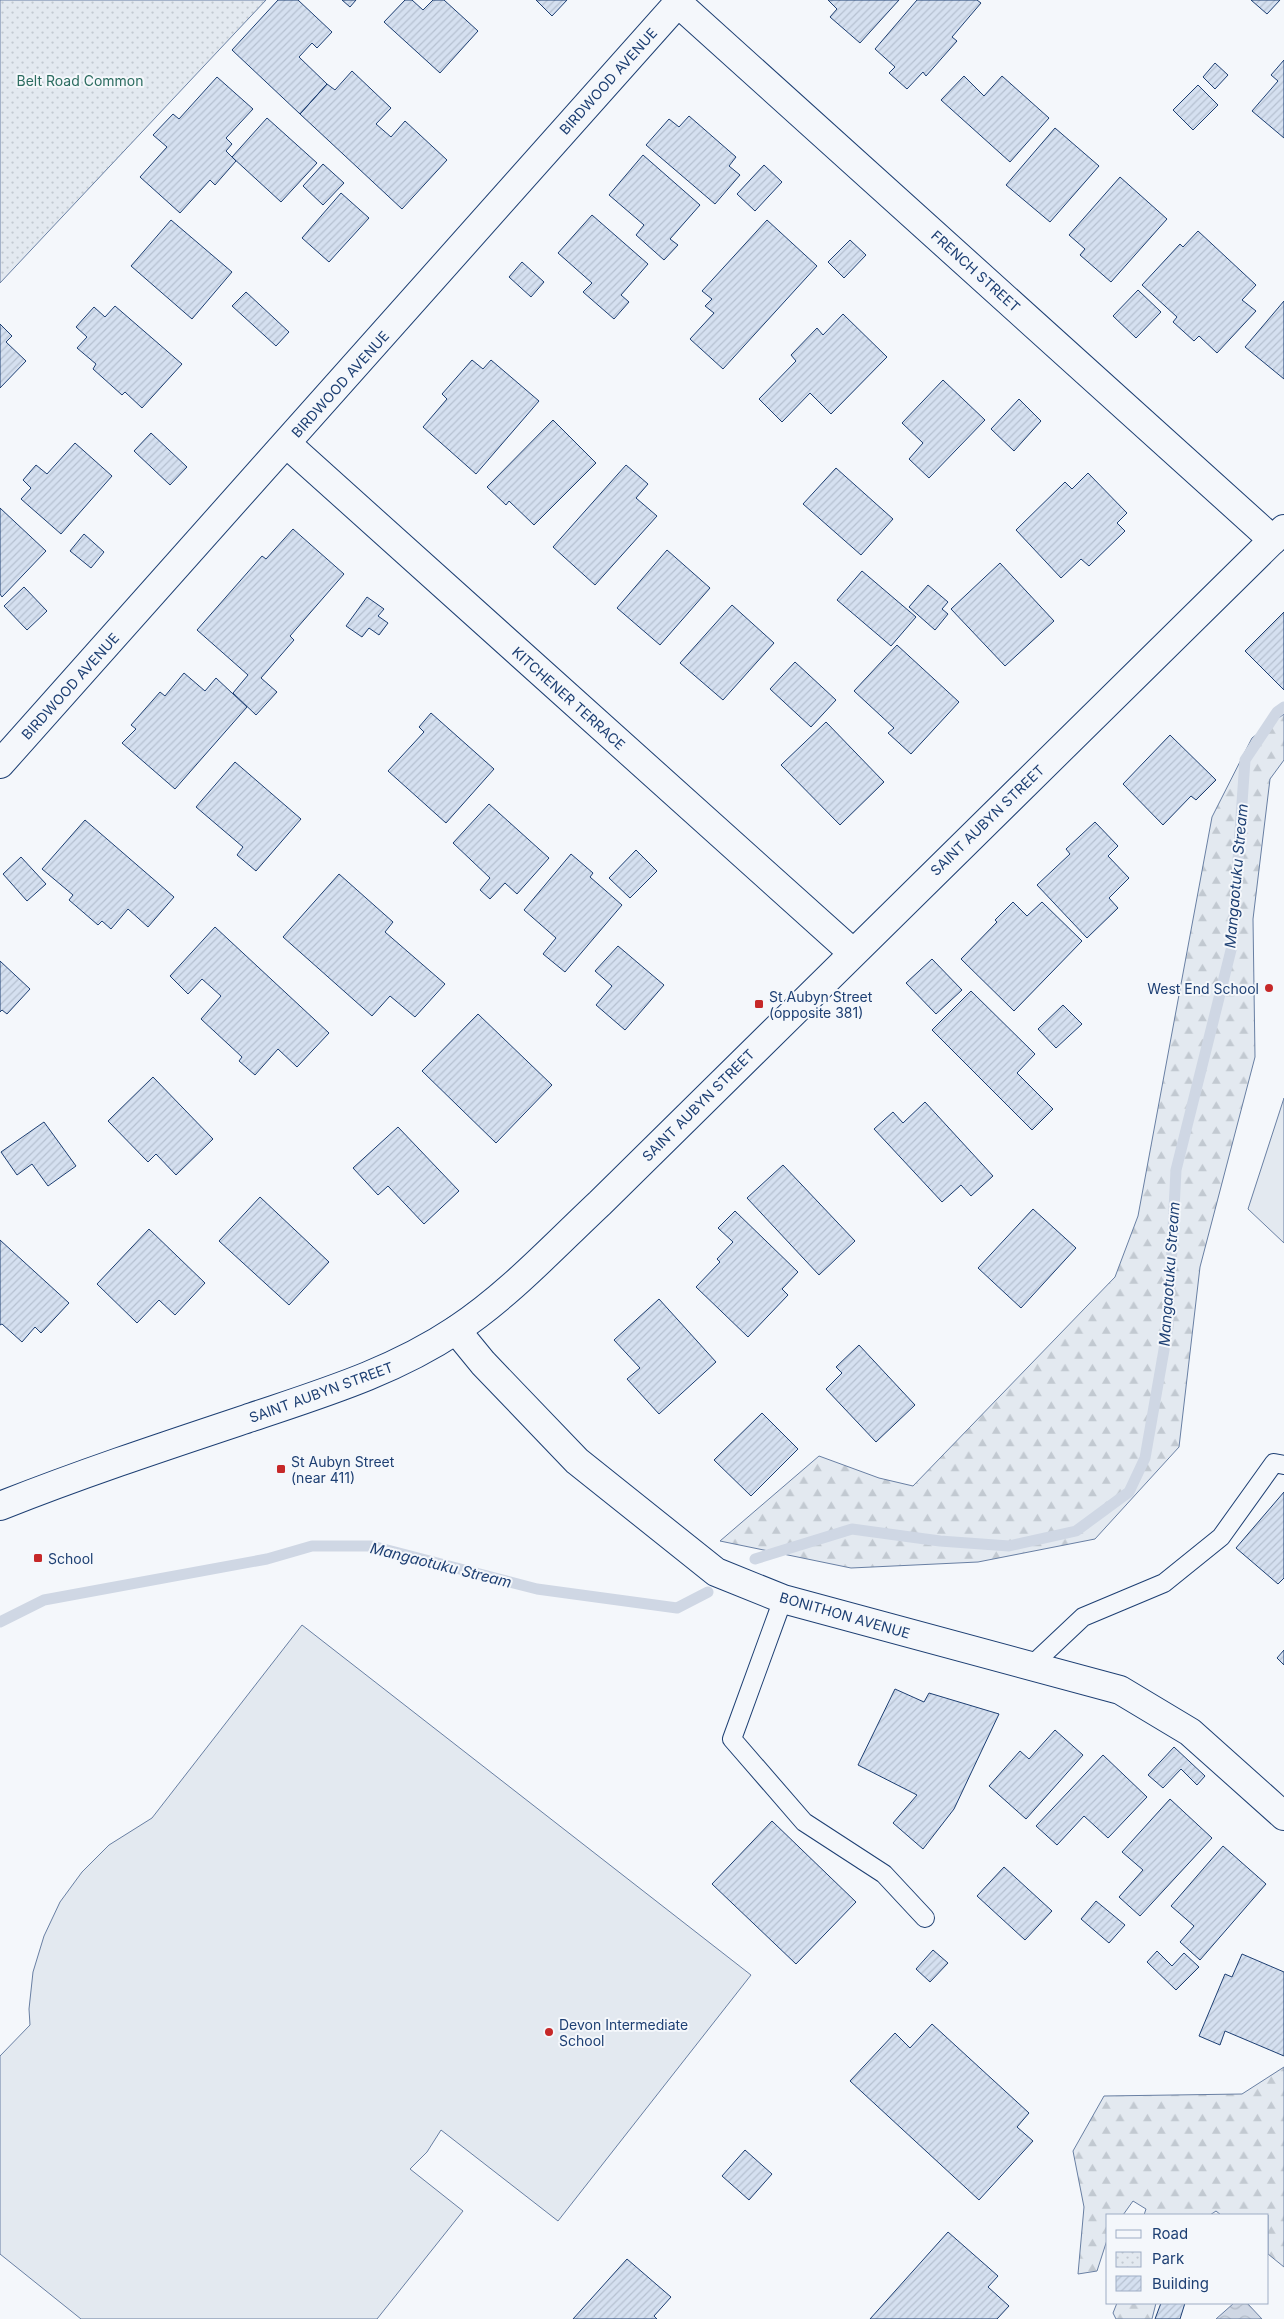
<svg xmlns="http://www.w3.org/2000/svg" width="1284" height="2319" font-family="Inter,sans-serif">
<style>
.forest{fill:url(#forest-firs);stroke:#687fa3}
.park{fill:url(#park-dots);stroke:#687fa3}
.garden{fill:#e3e9f0;stroke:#687fa3}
.water{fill:url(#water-waves);stroke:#687fa3}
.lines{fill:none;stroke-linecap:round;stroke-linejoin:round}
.stream{stroke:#cfd7e4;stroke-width:11}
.building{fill:url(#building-hatch);stroke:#1d3f73}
.service-casing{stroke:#1d3f73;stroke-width:20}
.minor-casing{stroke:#1d3f73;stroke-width:30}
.trunk-casing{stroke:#1d3f73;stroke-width:30}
.service{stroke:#f4f7fb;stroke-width:18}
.minor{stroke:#f4f7fb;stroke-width:28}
.trunk{stroke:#f4f7fb;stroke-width:28}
.poi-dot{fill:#c62828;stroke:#f4f7fb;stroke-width:2}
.labels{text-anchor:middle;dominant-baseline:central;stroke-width:4;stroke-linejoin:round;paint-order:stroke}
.park-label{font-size:14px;fill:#2c6c60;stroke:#f4f7fb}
.street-label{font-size:14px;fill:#1d3f73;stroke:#f4f7fb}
.poi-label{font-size:14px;fill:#1d3f73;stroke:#f4f7fb;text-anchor:start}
.water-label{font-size:15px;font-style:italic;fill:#1d3f73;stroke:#f4f7fb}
</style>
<defs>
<pattern id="forest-firs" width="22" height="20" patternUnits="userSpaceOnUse" patternTransform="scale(1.25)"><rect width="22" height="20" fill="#e3e9f0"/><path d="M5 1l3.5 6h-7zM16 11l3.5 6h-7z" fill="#c2c9d1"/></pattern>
<pattern id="park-dots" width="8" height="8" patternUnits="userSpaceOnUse" patternTransform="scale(1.25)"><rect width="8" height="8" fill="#e3e9f0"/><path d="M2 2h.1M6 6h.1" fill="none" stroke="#c2c9d1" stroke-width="1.8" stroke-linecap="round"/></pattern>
<pattern id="water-waves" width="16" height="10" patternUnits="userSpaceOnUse" patternTransform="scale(1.25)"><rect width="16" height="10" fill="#cfd7e4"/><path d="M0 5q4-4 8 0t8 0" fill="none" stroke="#b1bac7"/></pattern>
<pattern id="building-hatch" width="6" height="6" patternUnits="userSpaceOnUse" patternTransform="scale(1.25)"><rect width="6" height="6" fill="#d5e0f0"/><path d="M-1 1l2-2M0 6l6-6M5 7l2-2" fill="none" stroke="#b6c1d1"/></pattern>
</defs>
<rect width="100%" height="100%" fill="#f4f7fb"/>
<path class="forest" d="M1284,714V760L1270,779L1253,919L1255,1057L1200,1267L1179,1447L1095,1539L978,1562L851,1568L720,1541L819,1456L879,1478L913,1486L1115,1277L1138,1216L1212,817L1252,738Z
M1284,2067V2267L1268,2254V2215H1221L1216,2211L1210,2215H1144L1146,2209L1133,2201L1123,2215H1108V2237L1097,2271L1078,2274L1084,2207L1073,2151L1104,2096L1242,2094Z
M1117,2303H1156L1152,2319H1116L1113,2313Z"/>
<path class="park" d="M0,0H266L0,283Z"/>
<path class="garden" d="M1284,1098V1243L1248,1209Z
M302,1625L751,1975L558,2221L441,2130L427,2152L410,2169L463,2211L377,2319H81L0,2254V2056L30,2025L29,2009L33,1972L44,1936L60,1902L82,1872L109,1845L152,1818Z"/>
<path class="water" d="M1234,2303H1247L1262,2319H1216Z"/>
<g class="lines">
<path class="stream" d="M755,1559L852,1529L940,1541L1009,1546L1076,1531L1129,1492L1145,1458L1168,1327L1176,1170L1232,946L1245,760L1277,712L1284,707
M0,1622L44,1600L267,1559L312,1546H372L537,1589L677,1608L708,1592"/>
</g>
<path class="building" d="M278,0H298L332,32L317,48L312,43L299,57L327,84L300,114L232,50Z
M342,0H356L350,7Z
M405,0H412L423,10L433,0H444L478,31L440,73L384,22Z
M536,0H567L552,16Z
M828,0H899L860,43L830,17L837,9Z
M917,0H977L981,3L952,37L957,41L926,76L923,72L907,89L889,73L895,67L875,49Z
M1251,0H1280L1267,14Z
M1284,60V138L1252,111L1278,81L1271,75Z
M1215,63L1228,75L1215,89L1203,77Z
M352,71L391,108L376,124L391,137L405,121L447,160L402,209L300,114L327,84L335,90Z
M964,76L984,96L1002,76L1049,118L1010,162L941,100Z
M217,77L253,109L226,138L232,144L226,151L236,161L215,185L210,180L180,213L140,177L167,147L153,135L173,114L179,119Z
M1198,85L1218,105L1193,130L1173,110Z
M689,116L736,157L729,166L740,175L715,204L646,145L669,119L679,127Z
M267,118L317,163L281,202L232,157Z
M1055,128L1099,166L1050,222L1006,185Z
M643,155L700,205L670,239L678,245L664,260L636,235L644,225L609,195Z
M323,164L344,183L323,205L303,186Z
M764,165L782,182L755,211L737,194Z
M1120,177L1167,219L1111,282L1080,255L1085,249L1069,235Z
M341,193L369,218L329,262L302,238Z
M592,215L648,264L621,295L629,302L614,319L583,292L592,283L558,253Z
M171,220L232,272L192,319L131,266Z
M767,220L817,266L723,369L690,339L714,313L705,306L712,299L702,291Z
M1198,231L1256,285L1242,300L1256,311L1217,353L1199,336L1194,341L1173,322L1177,317L1142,285L1180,244L1183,247Z
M850,240L866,255L844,278L828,262Z
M522,262L544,282L531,297L509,277Z
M1138,290L1161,312L1136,338L1113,316Z
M246,292L289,332L276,346L232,306Z
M1284,301V379L1245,347Z
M115,306L182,364L142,408L125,392L122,395L93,369L96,364L77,348L87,337L76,327L94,307L105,317Z
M843,314L887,357L831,414L810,393L782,422L759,399L796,361L791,355L817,328L823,335Z
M0,324L12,336L6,342L26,361L0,388Z
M472,360L483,369L491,360L539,401L476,474L423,427L447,399L442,394Z
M943,380L985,420L929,478L909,459L923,443L902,423Z
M1019,399L1041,421L1014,451L991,429Z
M553,420L596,463L534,525L509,501L506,505L487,487Z
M151,433L187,467L170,485L134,451Z
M75,443L112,476L61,534L21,499L31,488L23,480L36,465L47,474Z
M626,465L648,484L636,498L657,516L595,585L553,547Z
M836,468L893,519L861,555L803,504Z
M1088,473L1127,513L1117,523L1125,531L1089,566L1081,559L1061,578L1016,530L1065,482L1072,489Z
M0,508L46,551L2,597L0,594Z
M293,529L344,574L290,636L294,640L261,678L277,692L256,715L233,693L248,675L197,630L262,556L266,559Z
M84,534L104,552L91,568L70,551Z
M667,550L710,588L660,645L617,608Z
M1000,563L1054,621L1005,666L951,609Z
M862,571L916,617L891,646L837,600Z
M928,585L948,602L942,609L948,614L935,630L909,607Z
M24,587L47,611L27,630L4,606Z
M367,597L384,609L378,616L388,623L379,635L369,628L362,637L346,626Z
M732,605L774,643L723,700L680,663Z
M1284,612V690L1245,651Z
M897,645L959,702L911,754L888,733L894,728L854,691Z
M795,662L836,700L811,727L770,689Z
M184,673L205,691L216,678L247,707L175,789L122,743L136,729L131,725L160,692L165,696Z
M431,713L494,769L446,823L388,771L424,732L419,727Z
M826,722L884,782L840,825L781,765Z
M1170,735L1216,780L1196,800L1191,796L1163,825L1123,784Z
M235,762L301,819L256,871L237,855L243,847L196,807Z
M489,804L549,858L517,894L505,883L490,899L480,890L490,878L453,843Z
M85,820L174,897L148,927L128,909L111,929L102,921L98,925L69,900L73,895L42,869Z
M1095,822L1118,846L1108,856L1129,878L1109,898L1118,908L1087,938L1037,885L1070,854L1066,849Z
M636,850L657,871L630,898L609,878Z
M571,854L593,873L590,877L622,905L565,972L543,954L556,938L524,910Z
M21,857L46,884L27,901L3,874Z
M339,874L393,922L385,932L445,984L415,1017L390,996L372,1016L283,937Z
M1013,902L1027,916L1042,902L1082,941L1014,1011L961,959L997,922L995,920Z
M215,927L329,1033L297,1067L278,1049L255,1075L239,1061L242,1057L201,1019L221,996L202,979L188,994L170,976Z
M618,946L664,985L625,1030L596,1005L612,986L595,971Z
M932,959L962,990L936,1014L906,983Z
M0,961L30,989L7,1014L2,1010L0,1012Z
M971,991L1035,1054L1017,1073L1053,1109L1032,1130L932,1030Z
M1063,1005L1082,1024L1056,1048L1038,1029Z
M478,1014L552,1085L496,1143L422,1071Z
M153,1077L213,1139L176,1175L156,1154L148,1162L108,1121Z
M925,1102L993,1176L971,1196L961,1185L942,1202L874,1129L893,1112L903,1123Z
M44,1122L76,1166L48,1186L32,1164L17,1175L1,1152Z
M398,1127L459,1191L424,1224L388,1186L378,1195L353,1168Z
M783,1165L855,1241L819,1275L747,1198Z
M260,1197L329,1262L289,1305L219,1241Z
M1033,1209L1076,1248L1021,1308L978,1268Z
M735,1211L798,1272L782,1289L788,1295L748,1337L696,1287L720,1262L717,1259L733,1242L718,1228Z
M149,1229L205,1283L175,1315L159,1300L137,1323L97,1284Z
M0,1240L69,1303L41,1333L35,1327L22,1342L2,1324L0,1325Z
M659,1299L716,1362L659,1414L627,1379L640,1368L614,1340Z
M859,1345L915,1405L876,1442L826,1389L842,1373L836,1367Z
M762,1413L798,1449L751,1496L714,1460Z
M1284,1492V1578L1278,1584L1236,1548Z
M1284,1650V1665L1277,1658Z
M895,1689L924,1702L929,1693L999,1714L954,1809L923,1849L893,1823L917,1795L858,1765Z
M1055,1730L1083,1755L1026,1819L989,1786L1020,1751L1029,1759Z
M1174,1747L1205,1776L1197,1785L1181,1769L1163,1788L1148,1775Z
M1103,1755L1147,1797L1108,1838L1084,1816L1057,1845L1036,1826Z
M1170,1799L1212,1838L1140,1916L1119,1897L1143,1870L1122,1852Z
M772,1821L856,1902L796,1964L712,1884Z
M1223,1846L1266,1884L1200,1960L1180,1942L1194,1926L1171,1906Z
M1004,1867L1052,1911L1025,1940L977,1896Z
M1096,1901L1125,1925L1109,1943L1081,1919Z
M933,1950L948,1963L930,1982L916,1969Z
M1157,1951L1172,1966L1184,1953L1199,1967L1176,1990L1147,1962Z
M1242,1954L1284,1972V2056L1225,2031L1220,2045L1199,2036L1225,1974L1232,1977Z
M932,2024L1029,2113L1017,2127L1033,2141L979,2200L850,2081L895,2033L910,2048Z
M745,2150L772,2174L749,2200L722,2176Z
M948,2232L998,2276L988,2287L1009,2306L997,2319H870Z
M627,2259L671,2297L654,2316L657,2319H573Z
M1161,2303H1185L1180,2319H1155Z"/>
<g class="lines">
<defs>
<path id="service" d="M783,1599L732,1739L804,1822L884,1874L925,1918
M1031,1666L1083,1617L1164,1583L1221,1537L1274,1463L1284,1465"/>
<path id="minor" d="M287,444L852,952
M0,764L678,3L1273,540
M456,1330L483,1363L577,1461L716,1572L783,1599L1120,1690L1190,1732L1284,1816"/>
<path id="trunk" d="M0,1506C83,1473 168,1445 252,1417C323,1393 393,1372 456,1330C509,1295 554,1246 600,1203L1284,529"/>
</defs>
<use href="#service" class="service-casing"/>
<use href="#minor" class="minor-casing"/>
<use href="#trunk" class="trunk-casing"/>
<use href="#service" class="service"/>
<use href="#minor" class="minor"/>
<use href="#trunk" class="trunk"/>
</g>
<g class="poi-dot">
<circle cx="1269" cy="988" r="5"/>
<rect x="754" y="999" width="10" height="10" rx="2.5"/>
<rect x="276" y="1464" width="10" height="10" rx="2.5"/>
<rect x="33" y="1553" width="10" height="10" rx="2.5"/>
<circle cx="549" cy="2032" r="5"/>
</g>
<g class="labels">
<g class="park-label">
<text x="80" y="80">Belt Road Common</text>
</g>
<g class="street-label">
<text transform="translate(608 81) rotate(-48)">BIRDWOOD AVENUE</text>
<text transform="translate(976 271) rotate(42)">FRENCH STREET</text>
<text transform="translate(340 384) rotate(-48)">BIRDWOOD AVENUE</text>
<text transform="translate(70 686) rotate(-48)">BIRDWOOD AVENUE</text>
<text transform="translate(569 698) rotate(42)">KITCHENER TERRACE</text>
<text transform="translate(987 820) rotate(-44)">SAINT AUBYN STREET</text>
<text transform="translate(698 1105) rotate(-45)">SAINT AUBYN STREET</text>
<text transform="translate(321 1392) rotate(-20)">SAINT AUBYN STREET</text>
<text transform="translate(845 1615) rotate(16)">BONITHON AVENUE</text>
</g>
<g class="poi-label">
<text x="1259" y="988" text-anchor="end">West End School</text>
<text x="769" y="996">St Aubyn Street<tspan x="769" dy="16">(opposite 381)</tspan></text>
<text x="291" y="1461">St Aubyn Street<tspan x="291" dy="16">(near 411)</tspan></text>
<text x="48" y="1558">School</text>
<text x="559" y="2024">Devon Intermediate<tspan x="559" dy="16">School</tspan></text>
</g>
<g class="water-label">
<text transform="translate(1236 876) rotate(-85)">Mangaotuku Stream</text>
<text transform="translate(1169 1274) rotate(-86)">Mangaotuku Stream</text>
<text transform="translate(441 1565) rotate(14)">Mangaotuku Stream</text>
</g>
</g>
<rect x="1106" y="2214" width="162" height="90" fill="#f4f7fb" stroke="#9eadc5"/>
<rect x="1116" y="2230" width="25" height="8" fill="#f4f7fb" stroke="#9eadc5"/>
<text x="1152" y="2239" font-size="15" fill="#1d3f73">Road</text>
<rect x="1116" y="2252" width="25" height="15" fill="url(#park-dots)" stroke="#9eadc5"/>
<text x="1152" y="2264" font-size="15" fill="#1d3f73">Park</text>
<rect x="1116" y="2276" width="25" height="15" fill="url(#building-hatch)" stroke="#9eadc5"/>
<text x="1152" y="2289" font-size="15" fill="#1d3f73">Building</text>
</svg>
